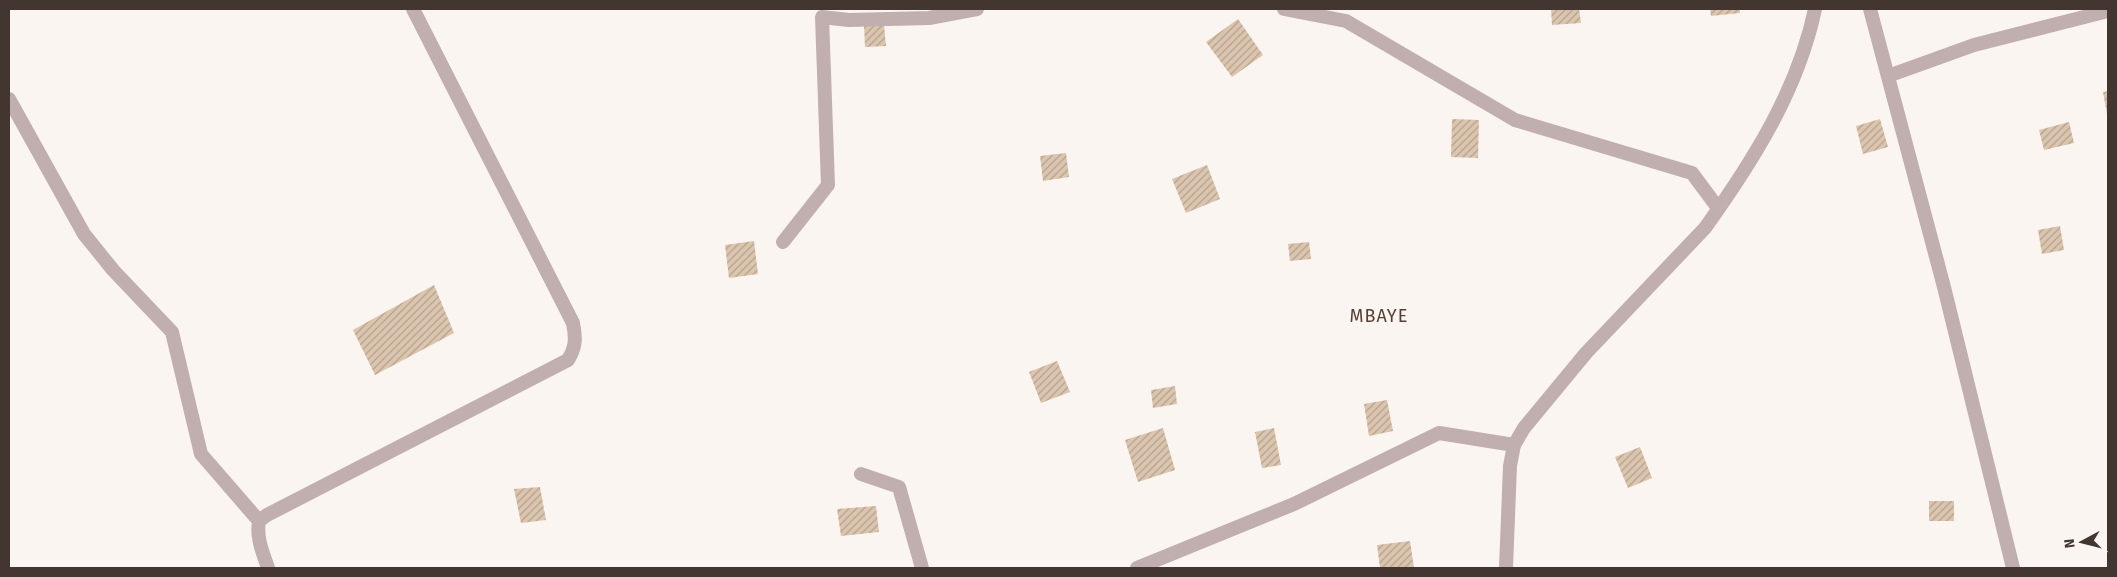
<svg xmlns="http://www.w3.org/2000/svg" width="2117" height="577" font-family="'Fira Sans',sans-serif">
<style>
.building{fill:url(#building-hatch)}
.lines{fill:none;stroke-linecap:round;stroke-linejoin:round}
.minor{stroke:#c1aeae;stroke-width:14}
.tertiary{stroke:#c1aeae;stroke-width:14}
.labels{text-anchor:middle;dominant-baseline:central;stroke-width:4;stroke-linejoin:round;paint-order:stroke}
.quarter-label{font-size:18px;letter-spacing:1px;fill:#573e34;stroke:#fbf5f2}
</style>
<defs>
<pattern id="building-hatch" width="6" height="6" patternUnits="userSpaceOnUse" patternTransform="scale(1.25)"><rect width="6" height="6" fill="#dbc5ae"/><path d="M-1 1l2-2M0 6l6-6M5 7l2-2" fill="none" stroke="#b3a18e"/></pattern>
</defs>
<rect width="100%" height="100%" fill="#fbf5f2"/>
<path class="building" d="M1551,9H1579L1581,23L1552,25Z
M1710,9H1740V13L1711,16Z
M1238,19L1263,55L1232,77L1206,42Z
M884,25L886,46L865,47L864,26Z
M2108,91V114H2107L2103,92Z
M1452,119L1479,120L1478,158L1451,157Z
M1880,119L1888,147L1863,154L1856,126Z
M2069,122L2074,143L2044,150L2039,130Z
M1066,153L1069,177L1043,181L1040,156Z
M1207,165L1220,199L1186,213L1172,179Z
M2060,226L2064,250L2042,254L2038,230Z
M754,241L758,274L729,278L725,245Z
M1309,242L1311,259L1290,261L1288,244Z
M434,285L454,333L375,375L353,330Z
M1057,361L1070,392L1041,403L1029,372Z
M1175,386L1177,404L1153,408L1151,390Z
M1387,400L1393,431L1369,436L1364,404Z
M1163,428L1175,470L1138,482L1125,440Z
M1274,428L1281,465L1262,468L1255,432Z
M1640,447L1652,478L1628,488L1615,457Z
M540,487L546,520L521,523L514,489Z
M1929,501H1954V521H1929Z
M876,506L879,532L841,536L837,509Z
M1410,541L1414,568H1380L1377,545Z"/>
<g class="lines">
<path class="minor" d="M1284,9L1346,21L1515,120L1692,173L1718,208
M1870,9L1944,287L2013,568
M1888,76L1974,45L2108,11
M9,99L84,234L113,270L172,332L201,454L259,521
M783,242L828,185L822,17L849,20L929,18L977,9
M861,474L899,487L922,568
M268,568C263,553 256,538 259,521L267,515L568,360C576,347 576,338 573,323L413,9
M1137,568L1294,504L1439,433L1514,445"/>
<path class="tertiary" d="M1506,568L1510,466L1514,445L1524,428L1586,353L1705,228C1753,161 1798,90 1815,9"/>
</g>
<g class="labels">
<g class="quarter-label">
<text x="1379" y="316">MBAYE</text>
</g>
</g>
<rect width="2117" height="577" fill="none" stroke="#433631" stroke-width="20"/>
<g transform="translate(2082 542) rotate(263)" stroke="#fbf5f2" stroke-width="4" paint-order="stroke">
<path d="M0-4L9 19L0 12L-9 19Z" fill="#433631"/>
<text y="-8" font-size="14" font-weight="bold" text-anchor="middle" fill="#433631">N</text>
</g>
</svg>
